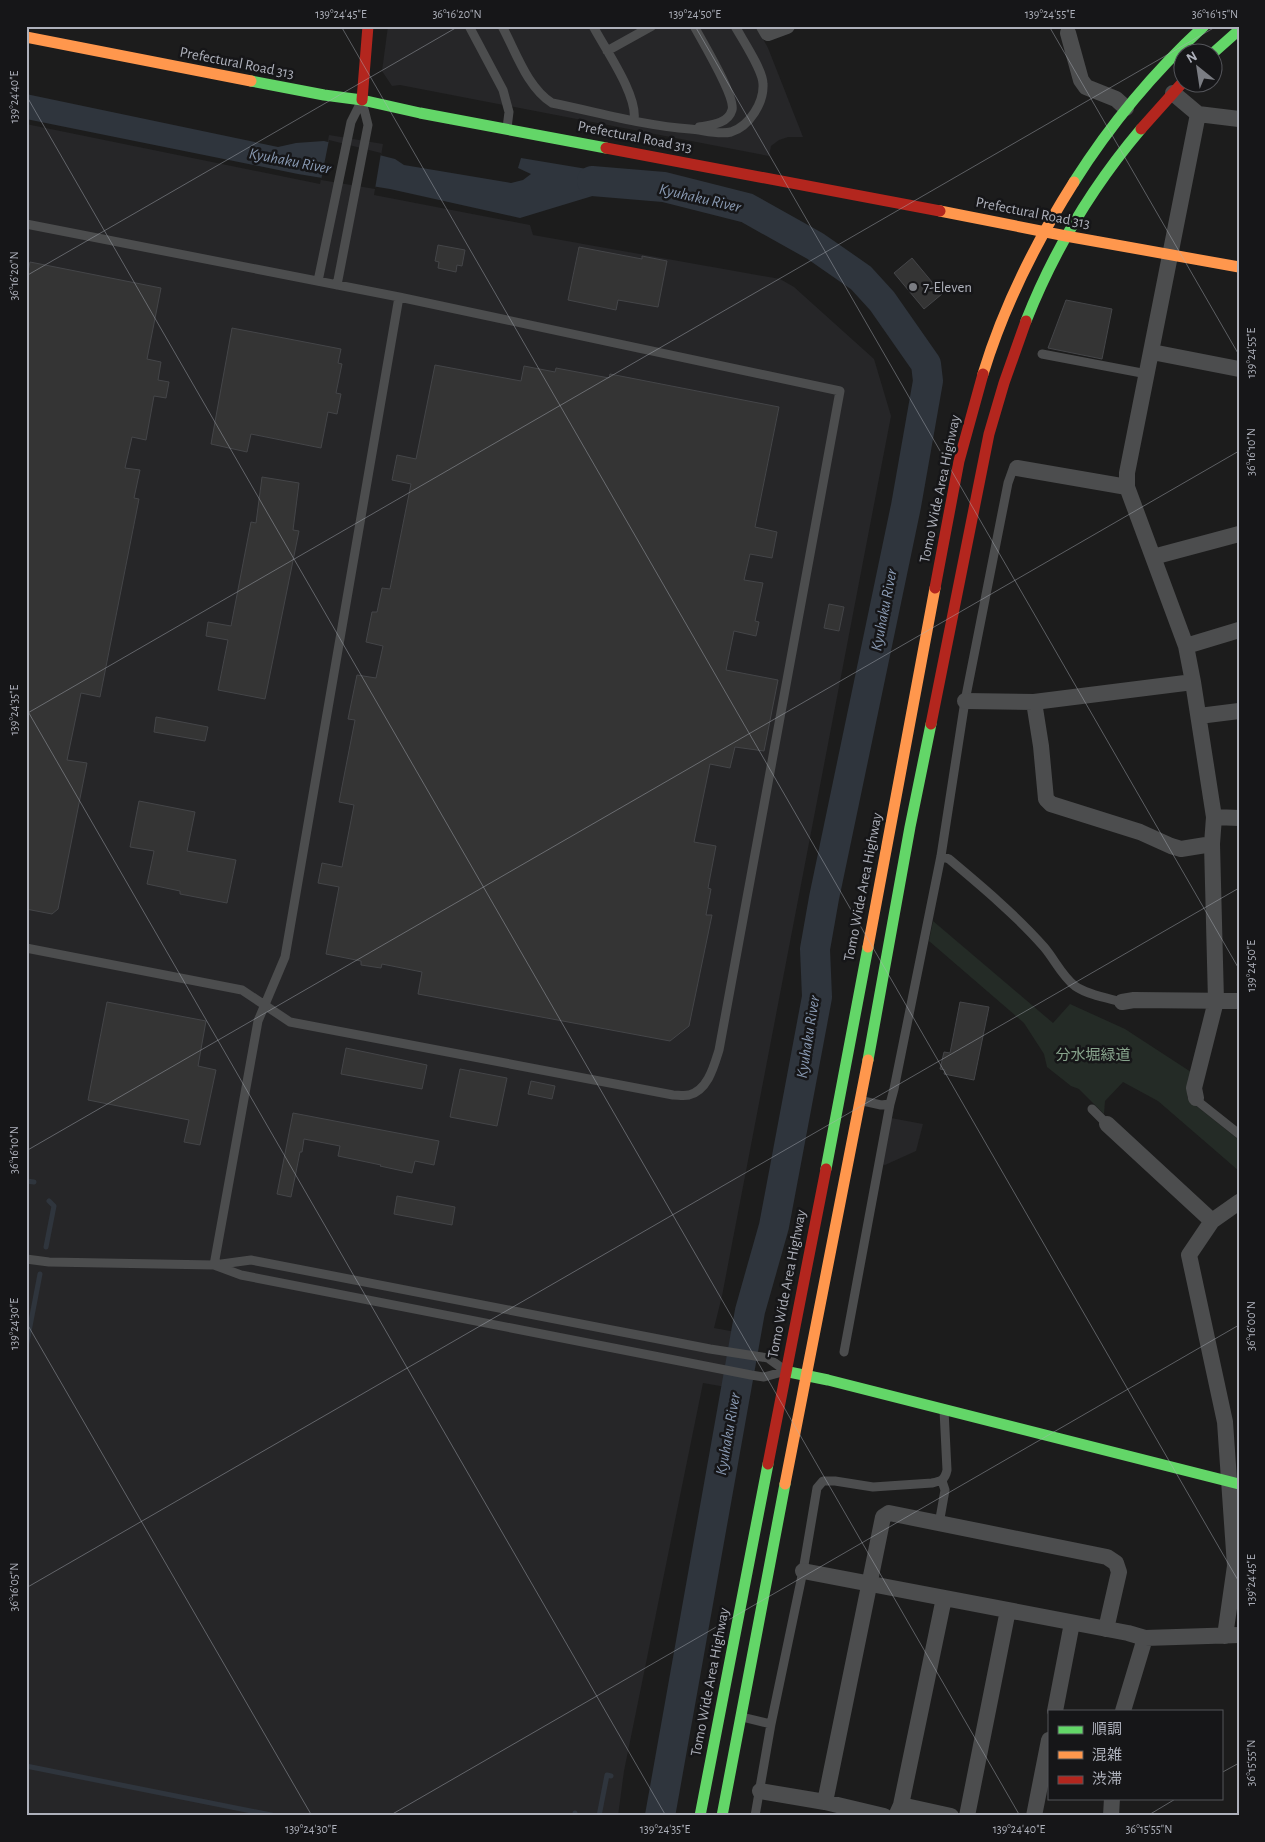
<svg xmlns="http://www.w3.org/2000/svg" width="1265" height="1842" font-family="'Alegreya Sans','Noto Sans JP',sans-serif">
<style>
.built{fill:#262628}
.green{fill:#242b26}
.water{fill:#2f353d}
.pier{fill:#1c1c1c}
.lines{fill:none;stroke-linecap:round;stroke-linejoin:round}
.stream{stroke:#2f353d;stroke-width:5}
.river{stroke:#2f353d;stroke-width:30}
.building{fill:#343434;stroke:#444548}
.lane{stroke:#4c4d4e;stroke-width:9}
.street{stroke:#4c4d4e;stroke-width:16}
.fast{stroke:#63d668;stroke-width:11}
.slow{stroke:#ff974d;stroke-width:11}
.jam{stroke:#b3261e;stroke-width:11}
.ticks{fill:none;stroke:#aeb1bb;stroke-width:1;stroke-opacity:0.45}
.poi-dot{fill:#7b7d83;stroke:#161618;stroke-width:2}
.labels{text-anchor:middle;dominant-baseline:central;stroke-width:5;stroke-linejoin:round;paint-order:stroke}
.street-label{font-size:15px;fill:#aeb1bb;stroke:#161618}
.poi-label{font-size:15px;fill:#aeb1bb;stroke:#161618;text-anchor:start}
.park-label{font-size:15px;fill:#87a48c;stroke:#161618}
.water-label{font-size:16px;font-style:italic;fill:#899ab3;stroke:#161618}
.neatline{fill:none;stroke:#aeb1bb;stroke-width:2}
.ticks-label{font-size:12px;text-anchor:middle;fill:#aeb1bb}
</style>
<rect width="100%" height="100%" fill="#1c1c1c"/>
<path class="built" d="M388,26H756L768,48L803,137H788L779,140L771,146L769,156L400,85L392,86L382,71Z
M26,124L320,184L329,135L383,144L374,195L530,225L533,235L780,279L794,287L874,359L891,416L722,1296L714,1328L758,1336L748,1391L703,1383L624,1771L618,1816H26Z
M891,1118L923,1124L916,1151L885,1165L881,1164Z"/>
<path class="green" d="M933,921L1053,1023L1070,1004L1125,1029L1191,1072L1187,1097L1189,1100L1239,1140V1171L1158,1101L1123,1082L1105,1101L1104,1114L1079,1089L1071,1086L1047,1067L1044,1054L1024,1023L929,941Z"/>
<path class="water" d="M26,94L278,147L296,143L324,141L395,159L404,165L511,183L523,180L531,174L518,168L521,158L623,175L632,184L520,218L390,189L298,174L26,119Z"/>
<path class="pier" d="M329,140L381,153L375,189L321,180Z"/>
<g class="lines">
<path class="stream" d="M26,1181L34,1182
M46,1247L54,1206L49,1201
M26,1347L40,1274
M26,1766L276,1816
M575,1816V1813
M599,1816L607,1775L611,1776"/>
<path class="river" d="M592,181L664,187L747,208L815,246L861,278L882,301L926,364L928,381L906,506L824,898L815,949L817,997L774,1226L750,1311L660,1816"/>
</g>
<path class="building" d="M438,245L465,250L462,266L457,265L456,272L438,268L439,262L435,261Z
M579,247L642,259V256L667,261L658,307L618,300L616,310L568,300Z
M912,258L942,294L924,309L894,273Z
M30,262L161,288L147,359L161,362L158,380L169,382L166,398L154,396L146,440L132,437L125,468L140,470L134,498L139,499L100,697L81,693L67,760L87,763L58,909L52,914L26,909V280Z
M1066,300L1112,309L1102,359L1048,348Z
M232,328L341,349L338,363L342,364L336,393L341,394L337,414L328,412L321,448L251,434L247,452L211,444Z
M435,365L521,381L524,366L555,372L556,368L609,378L610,374L779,407L755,527L777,532L772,558L750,554L744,580L763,583L755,621L759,622L756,636L734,631L726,670L778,680L764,751L735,747L730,768L710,764L694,842L716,846L708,888L711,889L706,915H712L689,1026L670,1041L418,994L422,972L382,964L381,968L361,965V961L326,954L339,887L318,883L322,863L342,867L354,805L339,802L355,720L348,719L357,675L376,678L383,646L366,642L372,612H377L382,588L390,589L411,484L392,480L397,455L416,459Z
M262,477L299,483L293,530L299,531L265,699L218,690L228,640L206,636L208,622L231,626L251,522L256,523Z
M829,604L844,607L839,631L824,628Z
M156,717L208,727L205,741L154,732Z
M139,801L195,812L187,851L236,860L227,903L180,894V891L147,884L154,851L130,847Z
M107,1002L206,1021L198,1066L216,1070L200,1145L184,1142L189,1120L88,1100Z
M960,1002L989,1007L974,1080L944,1074L945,1070L940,1069L944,1052L950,1053Z
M346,1048L427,1065L422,1089L341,1074Z
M460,1069L507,1078L497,1126L450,1117Z
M531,1081L555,1086L552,1099L528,1094Z
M293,1113L439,1141L434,1165L415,1161L412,1173L380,1166L381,1165L338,1156L340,1146L304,1139L302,1152H300L291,1197L277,1194Z
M397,1196L455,1207L452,1225L394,1214Z"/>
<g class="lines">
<path class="lane" d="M469,26L503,90L509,112L507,128
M502,26C516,52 527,87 552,103C597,112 644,126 690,129C703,130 718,135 731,132C750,126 764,102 763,84C763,70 742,39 735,26
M593,26C605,49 638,95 634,120
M694,26C702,41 736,97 732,110C728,124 711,125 699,127
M607,51L652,26
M26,224L399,297L840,391L719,1050C714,1066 708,1090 689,1095C684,1096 678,1095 673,1095L290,1022L242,990L26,948
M318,281L351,122L362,100
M337,285L368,125L362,101
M1042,354L1147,374
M941,856L949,859C980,885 1017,916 1044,947C1055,960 1062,976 1075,986C1088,995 1107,998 1122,1002
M1196,1098L1200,1103L1239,1134
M863,1101L881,1105L890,1104L894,1089L941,856L965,701L1008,483L1013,469L1017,468
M1092,1109L1107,1124
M26,1259L49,1262L214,1265L258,1021L285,957L399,297
M251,1260L710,1349L768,1358L786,1371L764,1377L751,1375L241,1275L214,1265Z
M844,1352L890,1104
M939,1524L945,1490L942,1481
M742,1717L771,1724
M755,1816L771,1724L803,1571L817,1488L823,1481H835L873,1487L932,1483C941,1481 945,1480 947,1470L944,1410"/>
<path class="street" d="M764,26L768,33L787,26
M1068,33L1081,80L1086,87L1116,99L1126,108
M1173,93L1198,114L1239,119
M1152,352L1239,369
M1017,468L1127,487
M1153,557L1239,534
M1186,646L1239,630
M965,701L1034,702L1193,682
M1034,702L1041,746L1046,799L1051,804L1140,832L1171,846L1181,849L1212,844
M1199,716L1239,711
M1214,817L1239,818
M1122,1002L1134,1000L1239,1001
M1196,1098L1194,1088L1216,1001L1212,844L1214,817L1193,682L1186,646L1127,487V473L1198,114
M1107,1124L1212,1221
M803,1571L1128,1633L1145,1638L1239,1635
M1225,1636L1235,1566L1225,1422L1189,1255L1212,1221L1239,1202
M1055,1711L1072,1623
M1123,1711L1145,1638
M760,1791L825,1802L884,1816
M825,1802L883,1517L889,1513L1107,1557L1116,1563L1119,1572L1106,1629
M901,1805L944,1598
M896,1816L901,1805L951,1816
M967,1816L1008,1610
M1034,1816L1049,1740
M1111,1816L1112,1798"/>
<path class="fast" d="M1212,54L1239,30
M251,81L324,95L362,100L420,113L606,148
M1074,182C1110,125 1155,71 1204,26
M1026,321C1054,250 1092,187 1141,129
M868,1060L910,827L931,724
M826,1169L868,947
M789,1372L828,1380L1239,1484
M700,1816L768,1464
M722,1816L785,1484"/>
<path class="slow" d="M26,37L251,81
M940,211L1066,236L1239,267
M983,374C1004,305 1036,242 1074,182
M868,947L935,588
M785,1484L868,1060"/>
<path class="jam" d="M362,100L368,26
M1141,129L1183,82
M606,148L940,211
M935,588L959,461L983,374
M931,724L989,434L1004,383L1026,321
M768,1464L826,1169"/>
</g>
<path class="ticks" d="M341,26L1239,1582M695,26L1239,969M1049,26L1239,355M26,95L1020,1816M26,276L459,26M26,708L666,1816M26,714L1217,26M26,1151L1239,451M26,1322L312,1816M26,1588L1239,888M1221,1773L1239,1763M389,1816L1239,1325M1147,1816L1177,1798"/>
<circle class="poi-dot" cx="913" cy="287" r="5"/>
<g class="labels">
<g class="street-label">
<text transform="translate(237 63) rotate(11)">Prefectural Road 313</text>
<text transform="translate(635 137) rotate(11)">Prefectural Road 313</text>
<text transform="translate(1033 213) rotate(11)">Prefectural Road 313</text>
<text transform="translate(940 489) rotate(-78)">Tomo Wide Area Highway</text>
<text transform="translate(863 887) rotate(-79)">Tomo Wide Area Highway</text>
<text transform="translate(787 1284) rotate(-79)">Tomo Wide Area Highway</text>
<text transform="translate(710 1682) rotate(-79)">Tomo Wide Area Highway</text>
</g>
<g class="poi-label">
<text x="923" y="287">7-Eleven</text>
</g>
<g class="park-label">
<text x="1093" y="1055">分水堀緑道</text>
</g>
<g class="water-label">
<text transform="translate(290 161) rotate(11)">Kyuhaku River</text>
<text transform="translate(700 198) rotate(13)">Kyuhaku River</text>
<text transform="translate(884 610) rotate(-79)">Kyuhaku River</text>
<text transform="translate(808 1037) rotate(-81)">Kyuhaku River</text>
<text transform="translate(728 1434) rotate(-80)">Kyuhaku River</text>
</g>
</g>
<rect width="1265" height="1842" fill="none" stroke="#161618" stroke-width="55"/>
<rect x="1048" y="1710" width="175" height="90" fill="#161618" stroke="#535459"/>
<rect x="1058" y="1726" width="25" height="8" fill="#63d668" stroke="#535459"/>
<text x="1092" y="1734" font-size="15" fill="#aeb1bb">順調</text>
<rect x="1058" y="1751" width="25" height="8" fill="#ff974d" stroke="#535459"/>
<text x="1092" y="1760" font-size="15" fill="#aeb1bb">混雑</text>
<rect x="1058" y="1776" width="25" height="8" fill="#b3261e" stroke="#535459"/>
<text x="1092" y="1784" font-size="15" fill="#aeb1bb">渋滞</text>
<g transform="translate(1198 68) rotate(330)"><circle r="24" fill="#161618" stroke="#535459"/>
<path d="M0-4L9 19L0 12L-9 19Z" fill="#7b7d83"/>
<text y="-8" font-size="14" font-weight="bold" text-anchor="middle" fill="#aeb1bb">N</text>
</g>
<rect x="28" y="28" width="1210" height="1786" class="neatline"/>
<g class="ticks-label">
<text x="341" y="18">139°24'45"E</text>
<text x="457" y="18">36°16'20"N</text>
<text x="695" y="18">139°24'50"E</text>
<text x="1050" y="18">139°24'55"E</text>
<text x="1215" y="18">36°16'15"N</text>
<text transform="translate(14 97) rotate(-90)" y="4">139°24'40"E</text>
<text transform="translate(14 276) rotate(-90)" y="4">36°16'20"N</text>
<text transform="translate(1251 353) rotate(-90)" y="4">139°24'55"E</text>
<text transform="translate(1251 452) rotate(-90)" y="4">36°16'10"N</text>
<text transform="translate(14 710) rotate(-90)" y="4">139°24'35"E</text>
<text transform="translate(1251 966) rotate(-90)" y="4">139°24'50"E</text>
<text transform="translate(14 1150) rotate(-90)" y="4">36°16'10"N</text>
<text transform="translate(14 1324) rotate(-90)" y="4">139°24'30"E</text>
<text transform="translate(1251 1326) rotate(-90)" y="4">36°16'00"N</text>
<text transform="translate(1251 1580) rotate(-90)" y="4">139°24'45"E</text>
<text transform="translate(14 1587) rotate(-90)" y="4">36°16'05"N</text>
<text transform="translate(1251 1763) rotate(-90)" y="4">36°15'55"N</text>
<text x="311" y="1833">139°24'30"E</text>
<text x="665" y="1833">139°24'35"E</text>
<text x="1019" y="1833">139°24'40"E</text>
<text x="1149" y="1833">36°15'55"N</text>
</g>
</svg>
